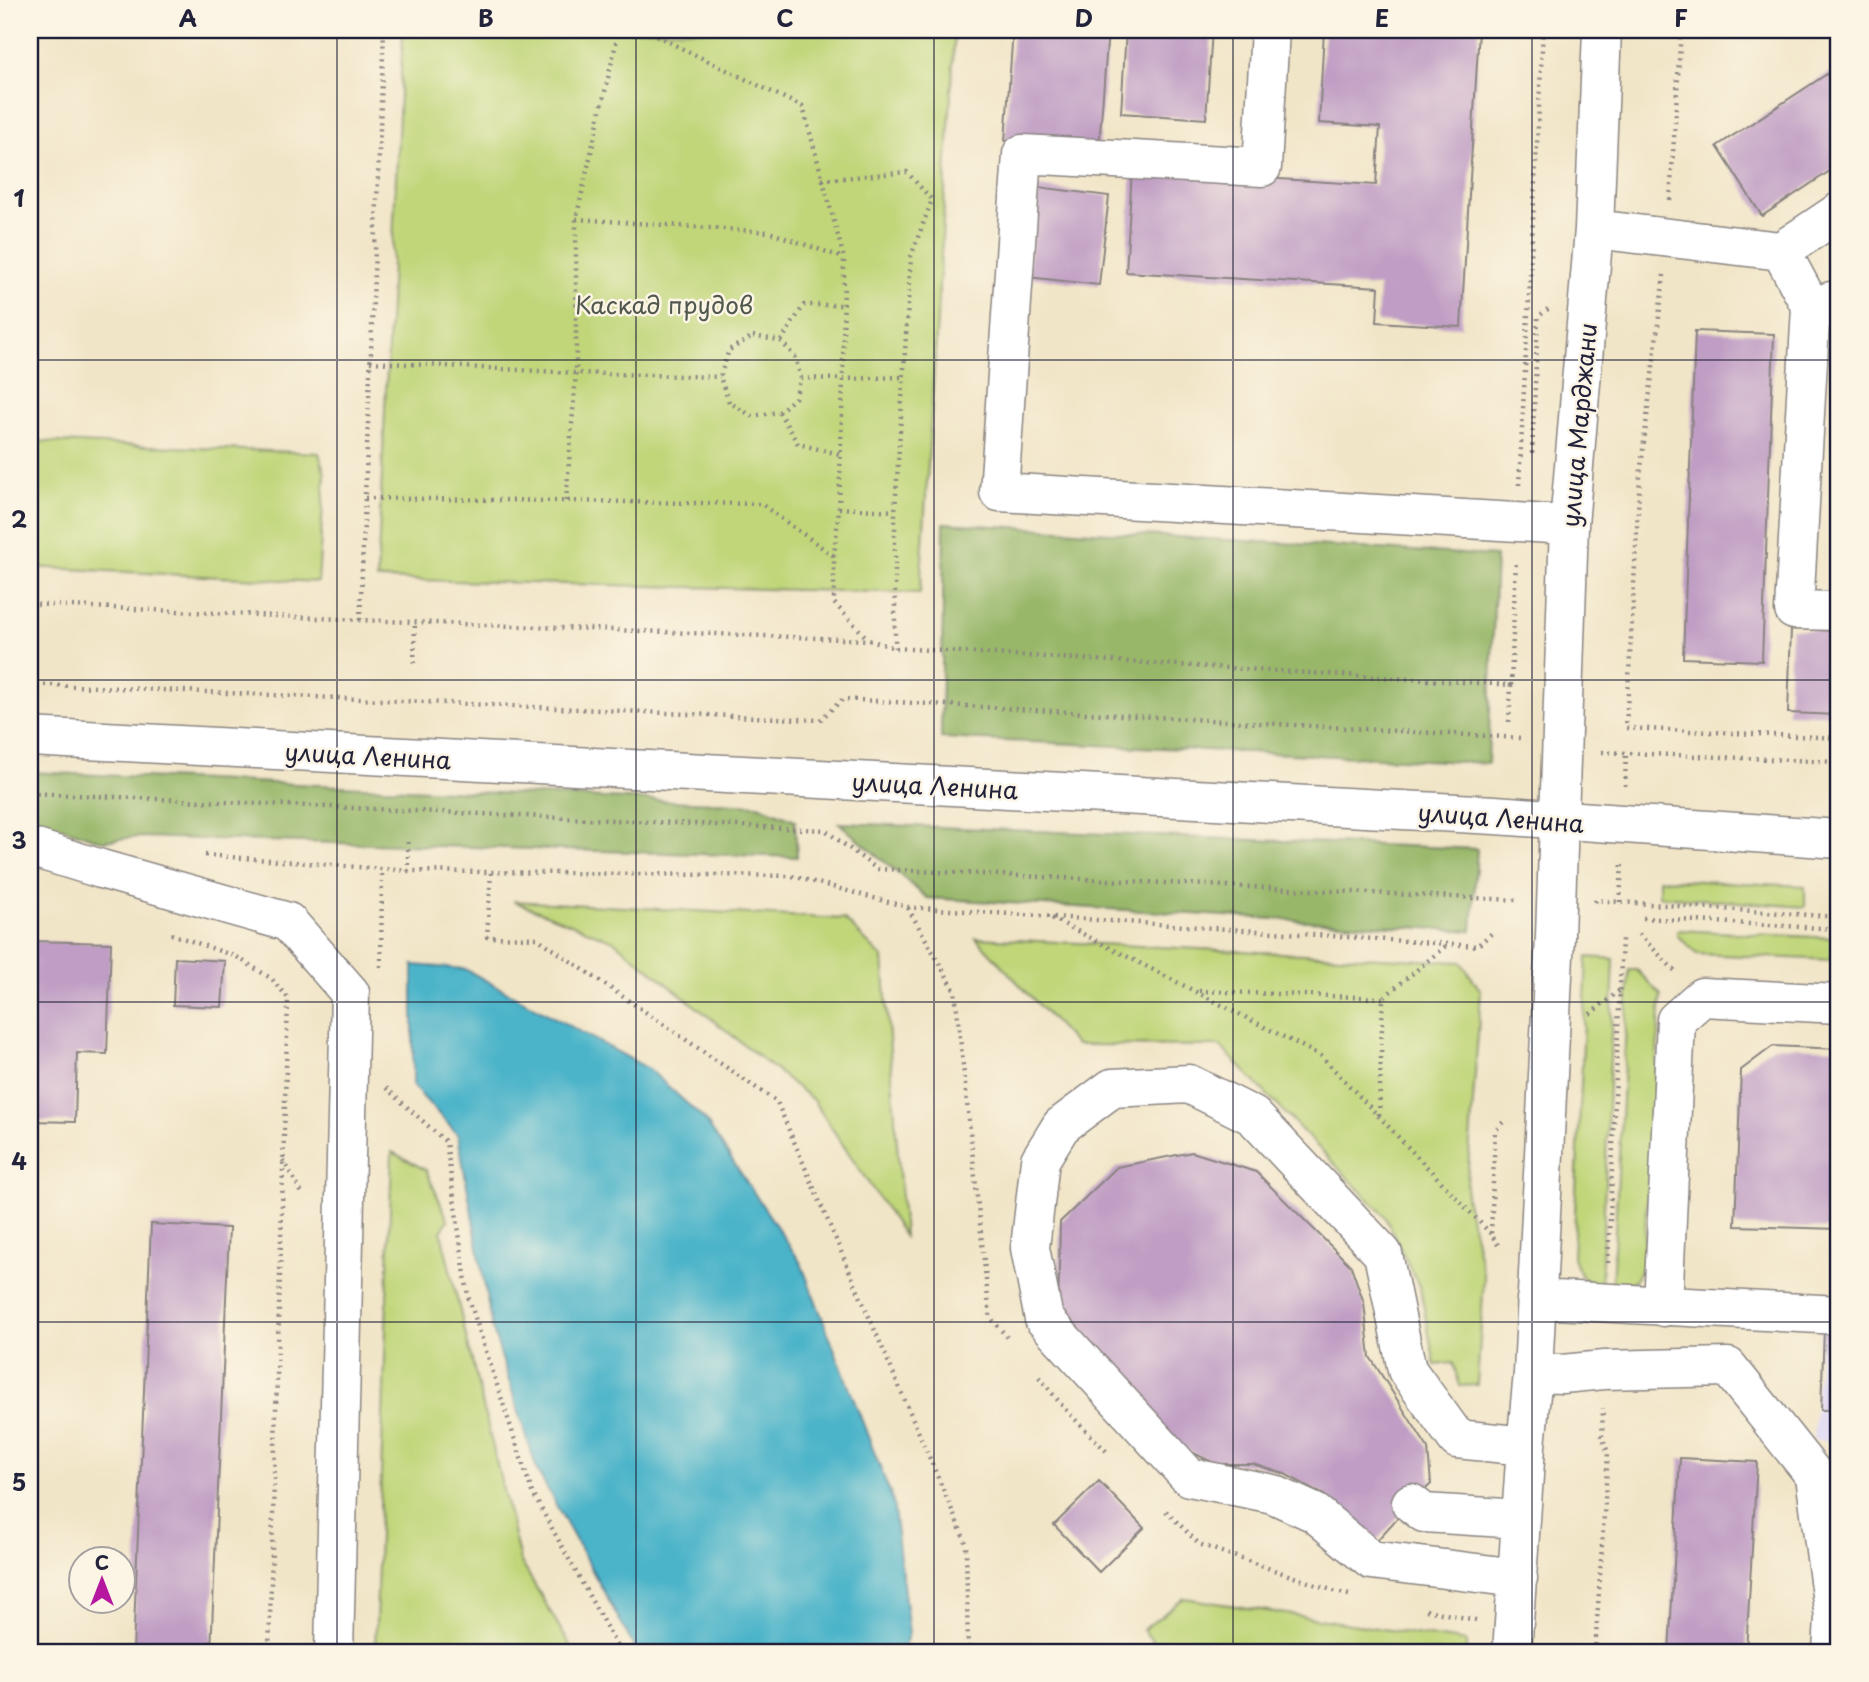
<svg xmlns="http://www.w3.org/2000/svg" width="1869" height="1682" font-family="'Playpen Sans',sans-serif">
<style>
.built{fill:#dcd6f6}
.green{fill:#c0d679;stroke:#717c5a;stroke-width:2}
.forest{fill:#98b769;stroke:#5d6c52;stroke-width:2}
.water{fill:#4bb4c9;stroke:#366b82;stroke-width:2}
.building{fill:#bf9dc4}
.lines{fill:none;stroke-linecap:round;stroke-linejoin:round}
.minor-casing{stroke:#8a8481;stroke-width:41}
.major-casing{stroke:#8a8481;stroke-width:41}
.path{stroke:#8a8481;stroke-width:4.5;stroke-dasharray:2 5;stroke-linecap:butt}
.minor{stroke:#fff;stroke-width:38}
.major{stroke:#fff;stroke-width:38}
.grid{fill:none;stroke:#22223b;stroke-width:2;stroke-opacity:0.55}
.labels{text-anchor:middle;dominant-baseline:central;stroke-width:5;stroke-linejoin:round;paint-order:stroke}
.park-label{font-size:24px;fill:#51584e;stroke:#fcf5e5}
.street-label{font-size:24px;fill:#22223b;stroke:#fcf5e5}
.neatline{fill:none;stroke:#22223b;stroke-width:2.5}
.grid-label{font-size:23px;text-anchor:middle;font-weight:bold;fill:#22223b}
</style>
<rect width="100%" height="100%" fill="#fcf5e5"/>
<filter id="ink" filterUnits="userSpaceOnUse"><feTurbulence type="fractalNoise" baseFrequency=".0143" numOctaves="2"/><feDisplacementMap in="SourceGraphic" scale="14" xChannelSelector="R" yChannelSelector="G"/><feConvolveMatrix kernelMatrix="1 2 1 2 8 2 1 2 1" color-interpolation-filters="sRGB"/></filter>
<filter id="wash" filterUnits="userSpaceOnUse"><feTurbulence type="fractalNoise" baseFrequency=".00686" numOctaves="4" result="noise"/><feDisplacementMap in="SourceGraphic" scale="28" xChannelSelector="R" yChannelSelector="G"/><feGaussianBlur stdDeviation="1.57" result="paint"/><feColorMatrix in="noise" values="0 0 0 0 0 0 0 0 0 0 0 0 0 0 0 0 0 1.4 0 .05"/><feComposite in="paint" operator="in"/></filter>
<g filter="url(#wash)">
<rect width="100%" height="100%" fill="#f1e5c7"/>
<path class="built" d="M1823,1300H1839V1441L1813,1440Z"/>
<path class="green" d="M403,30H955L920,593L377,579Z
M30,441L319,453L325,474L318,582L30,567Z
M1659,879L1805,886V907L1659,896Z
M513,901L844,919L883,958L904,1236L813,1100L614,941Z
M1677,930L1833,938L1832,960L1697,954L1677,935Z
M976,938L1461,962L1481,991L1466,1197L1484,1278L1477,1385L1460,1386L1453,1363L1435,1365L1420,1288L1384,1215L1220,1046L1076,1045Z
M1587,957L1614,959L1601,1286C1583,1282 1578,1275 1573,1257Z
M1629,970H1637L1661,995L1643,1263C1637,1282 1632,1285 1612,1287Z
M392,1152L426,1170L448,1220L441,1232L520,1560L574,1652H375Z
M1184,1598L1467,1642V1652H1162L1143,1630Z"/>
<path class="forest" d="M944,523L1496,556L1488,763L941,738Z
M30,772L758,805L795,820L797,857L138,837L102,841L30,817Z
M839,823L1477,849L1472,931L927,898Z"/>
<path class="water" d="M413,965L465,969L649,1069L705,1120L801,1263L893,1501L909,1633L902,1652H637L537,1470L492,1327L458,1135L413,1086Z"/>
<g id="blocks">
<path class="building" d="M1013,30H1108L1099,147L1005,141Z
M1126,30H1212L1206,119L1121,113Z
M1324,30H1479L1461,327L1377,322L1379,287L1126,272L1132,170L1376,185L1380,127L1319,123Z
M1839,66V165L1762,216L1717,146Z
M1038,187L1109,196L1099,285L1028,277Z
M1695,331L1774,334L1762,661L1683,658Z
M1791,629L1839,631V715L1788,713Z
M30,941L111,943L107,1054L77,1053L75,1122L30,1121Z
M175,958L225,961L222,1007L173,1005Z
M1773,1046L1839,1049V1229L1735,1226L1741,1070Z
M1192,1152L1256,1172L1351,1266L1364,1303L1370,1357L1428,1448L1431,1484L1411,1503L1371,1547L1324,1495L1285,1474L1253,1464H1216L1181,1447L1058,1317L1060,1222L1117,1167Z
M151,1224L229,1228L211,1652H133Z
M1824,1329L1839,1330V1410H1821Z
M1680,1458L1757,1462L1746,1652H1669Z
M1099,1481L1144,1528L1099,1572L1054,1525Z"/>
</g>
</g>
<g filter="url(#ink)">
<use href="#blocks" fill-opacity="0" stroke="#8a8481" stroke-width="2"/>
<g class="lines">
<defs>
<path id="minor" d="M1270,30L1262,167L1022,154L999,492L1569,525
M1594,229L1781,251L1839,212
M1781,251L1811,307L1835,300
M1839,309L1811,307L1794,610L1839,611
M30,847L101,869L288,922L350,993L334,1652
M1536,1299L1839,1315
M1663,1307L1676,1020L1702,997L1839,1004
M1533,1373L1562,1374L1604,1370L1728,1367L1815,1476L1834,1617H1839
M1411,1503L1424,1513L1521,1519
M1518,1578L1371,1560L1315,1513L1273,1494L1189,1477L1044,1319L1030,1248L1040,1160L1061,1126L1112,1088L1189,1084L1253,1116L1383,1254L1407,1370L1457,1439L1526,1446
M1512,1652L1526,1446L1533,1373L1555,936L1569,525L1594,229L1602,30
M1832,1652L1834,1617"/>
<path id="major" d="M30,737L1495,815L1839,839"/>
</defs>
<use href="#minor" class="minor-casing"/>
<use href="#major" class="major-casing"/>
<path class="path" d="M644,30L803,107L844,258L843,379L839,508L834,556V603L868,639
M822,180L907,172L932,200L911,256L895,511V648
M1670,200L1681,30
M576,219L769,232L844,258
M1664,275L1640,475L1626,728L1839,738
M753,336L781,341L795,357L801,378L795,398L779,412L752,416L729,402L720,377L729,350Z
M781,341L804,305H844
M370,362L576,373L720,377
M801,378L843,379L903,377
M779,412L798,444L839,454
M1532,453L1538,317L1548,309
M1519,485L1543,30
M365,498L761,504L834,556
M566,501L576,373V219L619,30
M839,508L895,511
M30,604L360,620L869,640L895,648L1511,685L1509,722
M360,620L384,30
M414,663L415,621
M30,684L820,720L843,699L1521,738
M1511,685L1516,560
M1602,752L1839,762
M1625,786L1626,752
M30,793L825,830L877,869L1516,900
M408,842V871
M205,855L408,871L792,876L907,907L1477,946L1492,933
M491,873L487,937L537,938L777,1102L966,1543L968,1652
M1595,902L1596,900L1620,902L1839,917
M1620,902L1622,862
M908,908L955,991L990,1317L1007,1337
M1052,918L1321,1056L1491,1234
M1643,918L1839,929
M171,934L237,957L272,979L288,998L269,1652
M1639,934L1675,971
M381,967L382,869
M1199,991L1383,998
M1590,1014L1619,991
M386,1088L446,1142L468,1296L532,1492L620,1652
M1379,1115L1383,998L1448,944
M283,1160L303,1195
M1498,1245L1491,1234L1495,1131L1505,1120
M1608,1263L1622,938
M1039,1377L1065,1409L1108,1453
M1166,1511L1199,1544L1337,1592L1349,1595
M1426,1610L1476,1620
M1595,1652L1608,1453L1602,1436L1603,1408"/>
<use href="#minor" class="minor"/>
<use href="#major" class="major"/>
</g>
</g>
<path class="grid" d="M337,30V1652M636,30V1652M934,30V1652M1233,30V1652M1532,30V1652M30,360H1839M30,680H1839M30,1002H1839M30,1322H1839"/>
<g class="labels">
<g class="park-label">
<text x="664" y="304">Каскад прудов</text>
</g>
<g class="street-label">
<text transform="translate(1578 425) rotate(-85)">улица Марджани</text>
<text transform="translate(368 755) rotate(3)">улица Ленина</text>
<text transform="translate(935 785) rotate(3)">улица Ленина</text>
<text transform="translate(1501 817) rotate(4)">улица Ленина</text>
</g>
</g>
<rect width="1869" height="1682" fill="none" stroke="#fcf5e5" stroke-width="77"/>
<g transform="translate(102 1580)"><circle r="33" fill="#fcf5e5" stroke="#a5a1a1" stroke-width="2"/>
<path d="M0-5L12 26L0 18L-12 26Z" fill="#b5179e"/>
<text y="-10" font-size="19" font-weight="bold" text-anchor="middle" fill="#22223b">С</text>
</g>
<rect x="38" y="38" width="1792" height="1606" class="neatline"/>
<g class="grid-label">
<text x="188" y="27">A</text>
<text x="486" y="27">B</text>
<text x="785" y="27">C</text>
<text x="1084" y="27">D</text>
<text x="1382" y="27">E</text>
<text x="1681" y="27">F</text>
<text x="19" y="207">1</text>
<text x="19" y="528">2</text>
<text x="19" y="849">3</text>
<text x="19" y="1170">4</text>
<text x="19" y="1491">5</text>
</g>
</svg>
